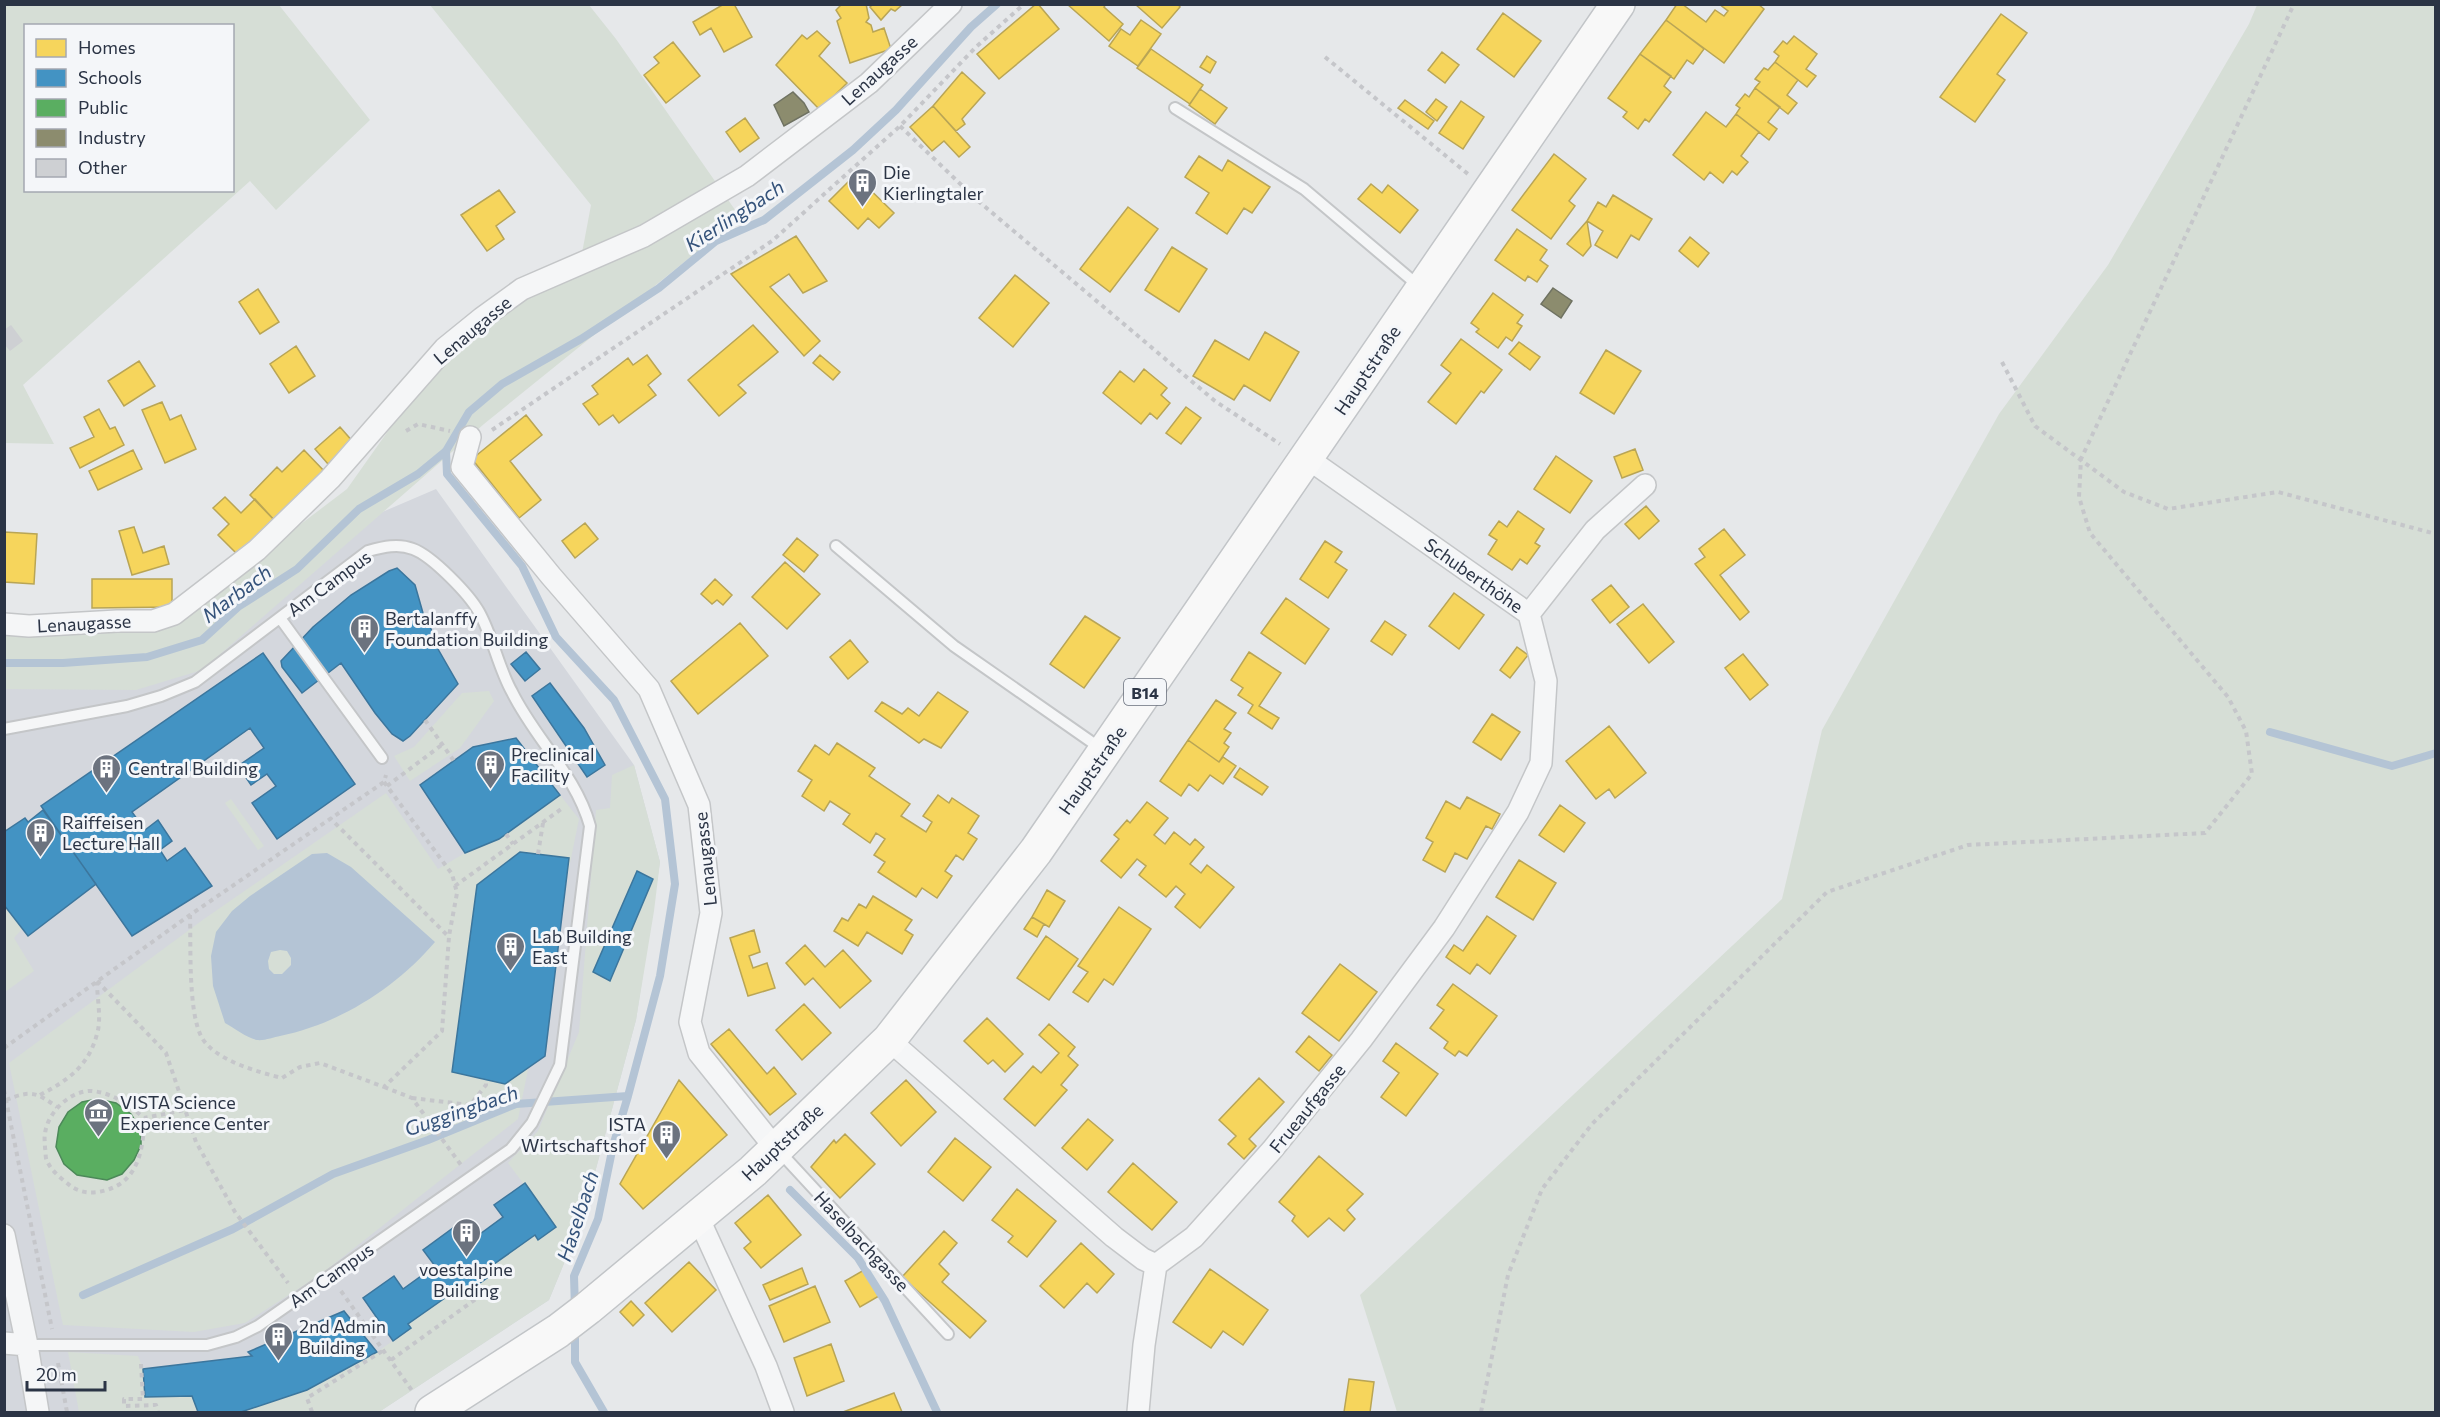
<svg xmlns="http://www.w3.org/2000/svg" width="2440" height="1417" font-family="Commissioner,sans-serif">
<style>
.built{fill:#d4d7dd}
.green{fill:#d6ded6;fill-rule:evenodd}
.water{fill:#b4c4d5;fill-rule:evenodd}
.homes{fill:#f6d55c;stroke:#b9a555;stroke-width:1.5}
.schools{fill:#4393c3;stroke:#3c769d;stroke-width:1.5}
.public{fill:#5aae61;stroke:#4c8959;stroke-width:1.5}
.industry{fill:#8c8c6e;stroke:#6f7262;stroke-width:1.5}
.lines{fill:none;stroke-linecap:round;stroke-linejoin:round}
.stream{stroke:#b4c4d5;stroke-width:8}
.building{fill:#ced0d3}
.lane-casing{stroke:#c4c6c8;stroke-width:14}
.street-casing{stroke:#c4c6c8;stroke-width:24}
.primary-casing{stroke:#c2c5c8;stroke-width:36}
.path{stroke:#c5c6ca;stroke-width:4;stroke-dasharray:4.5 4.5;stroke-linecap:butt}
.lane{stroke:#f5f6f7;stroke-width:10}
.street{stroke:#f5f6f7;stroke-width:21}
.primary{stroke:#f8f8f8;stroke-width:33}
.labels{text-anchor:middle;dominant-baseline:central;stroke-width:6;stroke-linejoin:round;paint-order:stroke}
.shield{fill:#f4f6f9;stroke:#676e7b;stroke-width:1.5}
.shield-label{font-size:16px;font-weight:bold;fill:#2b3445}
.street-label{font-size:18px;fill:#2b3445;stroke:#f4f6f9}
.poi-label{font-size:18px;fill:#2b3445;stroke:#f4f6f9;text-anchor:start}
.water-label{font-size:20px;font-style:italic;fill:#34527a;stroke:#f4f6f9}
</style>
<rect width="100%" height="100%" fill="#e6e8ea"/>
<path class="built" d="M436,489L634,765L660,862L636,1020L583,1217L549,1300L379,1412H5V627L172,634L282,555Z"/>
<path class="green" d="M4,5H279L370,120L276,210L250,181L23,385L54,444L5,443ZM26,26H232V190H26Z
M430,5H589L616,39L740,217L484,424L202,670L136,690L5,689V628L144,629L264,552L347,489L393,424L442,368L501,317L582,253L591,205Z
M2257,5H2435V1412H1397L1360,1295L1782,899L1822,730L1999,414L2108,265L2249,24Z
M489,691L494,701L460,748L410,781L394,756L414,747L462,693Z
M634,765L660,862L654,911L636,1020L583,1217L549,1300L379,1412H241L307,1390L377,1352L411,1328L408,1324L455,1291L460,1298L494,1274L490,1267L535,1235L539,1240L556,1227L508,1163L538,1131L579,1032L596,810L610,808L612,775Z
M386,793L438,869L465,853L499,839L560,795L579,819L518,1119L320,1275L245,1323L194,1332L63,1325L9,1063L204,919Z
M231,799L264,846L258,850L225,803Z
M4,905L22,929L14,938L34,971L5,992Z
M68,1352L138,1356L143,1369L145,1397L192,1396L198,1412H79Z"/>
<path class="water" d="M327,853L351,867L435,942C396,988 339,1024 280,1036C274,1037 264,1041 257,1040C247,1038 234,1028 225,1023L213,986L211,956L216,932L232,911L250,896L312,854ZM280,950L287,951L291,958V965L282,974H274L269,969L268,961L271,952Z"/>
<path class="homes" d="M724,4H734L752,37L724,52L711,28L700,35L693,22Z
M866,4L869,18L866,22L871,25L873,32L884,28L891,49L850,63L837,21L841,18L836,10L842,4Z
M873,4H903L895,11L891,9L881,20L870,7Z
M1036,4H1038L1059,29L999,79L977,54Z
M1067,4H1106L1104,7L1123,24L1109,41Z
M1135,4H1178L1180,7L1162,28Z
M1677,4H1682L1706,22L1715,10L1724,16L1728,11L1719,4H1758L1764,9L1724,63L1666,20Z
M1503,13L1541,41L1514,77L1477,49Z
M2001,14L2027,33L1997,74L2005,80L1975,122L1940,97Z
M1141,20L1161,34L1138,66L1109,46L1121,29L1130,35Z
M1666,20L1704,49L1693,64L1687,60L1674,79L1640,54Z
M817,31L830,43L819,56L847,83L820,110L776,65L802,35L807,39Z
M1794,36L1817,54L1806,69L1816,76L1807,87L1775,62L1779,56L1774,52L1783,41L1787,44Z
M673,42L700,76L666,103L644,75L659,63L654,57Z
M1151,49L1203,85L1190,104L1137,68Z
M1442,52L1459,65L1445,83L1428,70Z
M1640,54L1671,76L1664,86L1671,92L1649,122L1645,119L1638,129L1623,117L1627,112L1608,98Z
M1207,56L1216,62L1210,73L1200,67Z
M1775,62L1798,80L1787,95L1797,103L1788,114L1755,88L1760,82L1755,79L1764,68L1768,70Z
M962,72L985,93L962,119L965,124L956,131L933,106Z
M1755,88L1780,107L1768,122L1777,129L1769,140L1736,114L1740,108L1736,105L1745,94L1749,97Z
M1200,89L1227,108L1215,124L1189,105Z
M1436,99L1447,107L1437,121L1426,112Z
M1405,100L1434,121L1428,129L1398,108Z
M1461,101L1484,117L1463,149L1439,133Z
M933,106L970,147L959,157L944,141L932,151L910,127Z
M1706,112L1726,127L1736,114L1759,132L1741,156L1748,162L1737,175L1732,171L1723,183L1710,172L1704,180L1673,155Z
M745,118L759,138L740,152L726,132Z
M1554,154L1586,179L1569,201L1575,206L1551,239L1512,210Z
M1199,156L1222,171L1228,160L1270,187L1252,213L1244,208L1227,234L1196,213L1209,193L1185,177Z
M855,175L894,213L879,228L868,218L858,229L829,201Z
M1371,184L1382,193L1388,185L1418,210L1400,233L1358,199Z
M499,190L515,212L496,226L504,239L487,251L461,215Z
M1613,195L1652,219L1639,240L1631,235L1617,258L1595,245L1603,231L1587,221L1598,202L1606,207Z
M1128,207L1158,229L1110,292L1080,269Z
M1587,221L1591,246L1583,256L1567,244Z
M1517,229L1547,250L1540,260L1548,266L1537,282L1528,276L1525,281L1495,260Z
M796,236L827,281L803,293L789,274L770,287L820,341L804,356L731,274Z
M1690,237L1709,253L1698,267L1679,251Z
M1172,247L1207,269L1179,312L1145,290Z
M1015,275L1049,303L1013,347L979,318Z
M258,289L279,322L260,334L239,302Z
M1493,293L1523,315L1517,323L1522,326L1512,341L1506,337L1498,348L1476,332L1479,329L1471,323Z
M753,325L778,352L738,385L746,393L719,416L688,380Z
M1265,332L1299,352L1270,401L1244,385L1234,400L1193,376L1215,340L1249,360Z
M1461,339L1502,370L1484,393L1481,391L1456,424L1428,402L1451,373L1441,365Z
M1519,342L1540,357L1530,370L1509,354Z
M296,346L315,376L289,393L270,364Z
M1606,350L1641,371L1614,414L1580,393Z
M647,355L661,374L648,385L656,395L619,423L613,415L599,425L583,404L598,394L592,386L628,358L633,365Z
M820,355L840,372L833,380L813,363Z
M139,361L155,386L124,406L108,381Z
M1144,369L1167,388L1161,395L1170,403L1157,419L1150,413L1141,424L1103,393L1120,371L1134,382Z
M162,402L170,420L181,415L196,449L165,463L142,410Z
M1186,407L1201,418L1181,444L1166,433Z
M99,409L110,429L115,427L124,445L80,468L70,448L94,437L84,417Z
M526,415L542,435L510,461L541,500L519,518L472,459Z
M340,427L354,443L328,464L315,449Z
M1635,449L1643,470L1622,478L1614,457Z
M133,450L142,469L98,490L89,471Z
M304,450L326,473L276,522L250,495L277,467L282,472Z
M1556,456L1592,481L1570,513L1534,489Z
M225,497L241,513L255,499L276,522L240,557L218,535L229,524L213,508Z
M1646,506L1659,521L1639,539L1625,524Z
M1518,511L1544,529L1535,543L1540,546L1527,564L1520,559L1512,570L1488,554L1497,540L1489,535L1499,521L1507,527Z
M585,523L598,539L575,558L562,541Z
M134,527L143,553L164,546L169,564L132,575L119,531Z
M1724,529L1745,555L1720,575L1749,612L1740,620L1695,564L1705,557L1699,549Z
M4,532L37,534L34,584L4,582Z
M797,538L818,555L804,572L783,555Z
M1325,541L1342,552L1335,562L1347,570L1328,598L1300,579Z
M785,562L820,594L787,629L752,597Z
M92,579H172V607L92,608Z
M715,579L732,595L723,605L717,600L712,604L701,594Z
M1611,585L1629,607L1610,623L1592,600Z
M1454,593L1484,615L1459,649L1429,626Z
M1286,598L1329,629L1305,664L1261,633Z
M1643,604L1674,642L1649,663L1617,624Z
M1085,616L1120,638L1084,688L1050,664Z
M1385,621L1406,635L1392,655L1371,641Z
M740,623L768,656L698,714L671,681Z
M850,640L868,662L848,679L830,657Z
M1517,647L1528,655L1510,678L1500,670Z
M1249,652L1281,673L1259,706L1279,718L1272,729L1248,713L1253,705L1238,695L1243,688L1231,680Z
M1743,654L1768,685L1750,700L1725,668Z
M938,692L968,712L941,748L924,739L919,743L875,711L882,702L902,714L908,708L919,716Z
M1216,700L1236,713L1224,729L1231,733L1224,743L1229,747L1219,762L1188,740Z
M1492,714L1520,732L1501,760L1473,742Z
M1609,726L1646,773L1615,798L1609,789L1596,799L1566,761Z
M1188,740L1219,762L1223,757L1236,766L1223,784L1210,775L1198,791L1189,784L1181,796L1160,781Z
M837,743L875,768L869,776L910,804L901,816L926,832L932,822L923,816L938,795L949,803L952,798L979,816L968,833L977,839L963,860L956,855L945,871L952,876L937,898L922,888L916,897L878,872L885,862L874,855L885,839L876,833L870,843L843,824L850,814L830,801L824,811L802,796L812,780L798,771L815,745L829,755Z
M1240,768L1268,787L1262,795L1234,777Z
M1467,797L1500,814L1492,829L1486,826L1467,859L1455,853L1445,872L1423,860L1433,842L1426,838L1446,801L1460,809Z
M1147,802L1168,818L1154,835L1165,844L1174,832L1190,845L1195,839L1204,847L1190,864L1201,873L1207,865L1234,887L1200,928L1175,907L1185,894L1176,886L1166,897L1139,875L1146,866L1137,859L1121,878L1101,861L1119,839L1114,835L1127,820L1130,823Z
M1560,805L1585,823L1564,852L1539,835Z
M1519,860L1556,883L1533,920L1496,897Z
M1047,890L1065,901L1049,927L1032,917Z
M873,896L912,920L905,930L913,935L902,954L867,932L858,946L834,931L842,918L848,921L859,904L866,908Z
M1119,907L1151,929L1113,985L1104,979L1088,1002L1073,992L1088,972L1078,966Z
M1487,916L1516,936L1490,974L1477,964L1470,974L1446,957L1454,945L1463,951Z
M1032,917L1044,924L1037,937L1024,929Z
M754,930L760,952L749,956L753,968L767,963L775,988L748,996L730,938Z
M1046,936L1078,959L1049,1000L1017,978Z
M805,945L825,967L843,950L871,981L840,1008L813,978L805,985L786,963Z
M1340,964L1377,992L1339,1041L1302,1013Z
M1453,984L1497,1016L1467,1056L1459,1051L1455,1056L1444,1048L1448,1042L1430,1028L1444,1010L1437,1005Z
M804,1004L831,1033L802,1060L776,1030Z
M987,1018L1023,1054L1005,1072L993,1060L988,1064L964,1041Z
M1049,1024L1075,1047L1068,1056L1078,1065L1061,1085L1067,1090L1035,1126L1004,1099L1033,1066L1041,1073L1059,1053L1039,1035Z
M729,1029L767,1074L774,1067L796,1094L770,1115L711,1044Z
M1309,1036L1332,1055L1319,1071L1296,1052Z
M1396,1043L1438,1074L1406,1116L1381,1097L1399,1073L1383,1061Z
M1259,1078L1284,1102L1249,1139L1256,1146L1244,1159L1228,1144L1236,1136L1219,1120Z
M679,1080L727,1135L643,1209L620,1184Z
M906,1080L936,1112L901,1146L871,1113Z
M1088,1119L1113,1140L1087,1170L1062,1148Z
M845,1134L875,1164L840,1198L811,1167L834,1140L836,1143Z
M955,1138L991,1167L963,1201L928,1172Z
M1319,1156L1363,1194L1347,1210L1355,1219L1344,1231L1329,1218L1308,1237L1292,1221L1295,1216L1279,1202Z
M1133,1163L1177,1202L1152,1230L1108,1192Z
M1017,1189L1056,1221L1027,1257L1008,1242L1013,1236L992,1220Z
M768,1195L801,1235L761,1268L744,1248L751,1242L735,1223Z
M944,1231L957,1243L939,1264L949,1274L942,1282L986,1321L970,1338L902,1277Z
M1081,1243L1114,1274L1097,1293L1087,1283L1064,1308L1040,1286Z
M689,1262L716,1290L672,1332L645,1303Z
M802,1268L808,1284L770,1300L763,1285Z
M1210,1269L1268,1310L1243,1345L1223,1331L1211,1348L1173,1322Z
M864,1270L879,1296L860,1307L845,1281Z
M815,1286L830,1322L784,1342L769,1306Z
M631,1301L644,1315L633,1326L620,1312Z
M831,1344L844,1381L807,1396L794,1358Z
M1349,1379L1374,1382L1370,1412H1344Z
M894,1393L902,1412H843Z"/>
<path class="schools" d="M397,568L415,585L423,613L432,631L438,649L458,684L410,736L403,741L392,734L375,713L341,663L302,693L282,667L281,661L313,627L351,595L389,571Z
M526,652L540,669L525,681L511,664Z
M263,653L355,784L277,839L252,803L276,786L267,774L251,785L238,766L264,748L250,728L132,812L145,830L158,820L172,841L160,850L167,861L185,848L212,886L132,936L41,806Z
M550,683L584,728L605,765L587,777L532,696Z
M516,738L560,795L499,839L465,853L420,785L473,747Z
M43,810L96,884L28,936L4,905V832L25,818L28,822Z
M520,852L569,858L545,1056L505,1084L452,1072L477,885Z
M637,871L653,879L610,981L593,972Z
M525,1183L556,1227L538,1240L535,1235L490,1267L494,1273L459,1298L455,1291L408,1324L411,1328L393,1341L363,1298L394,1276L403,1289L435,1266L423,1250L457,1225L469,1242L503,1217L494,1205Z
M344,1311L377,1352L307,1390L241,1412H198L192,1396L145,1397L143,1369L252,1356L248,1352Z"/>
<path class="public" d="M97,1099L116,1103L131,1114L141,1130V1145L134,1160L122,1174L107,1180L77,1175L64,1164L56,1147L59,1127L68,1112L82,1102Z"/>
<path class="industry" d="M793,92L804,103L809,112L784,126L774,105Z
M1553,288L1572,301L1561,318L1541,304Z"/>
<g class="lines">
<path class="stream" d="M4,663H63L147,657L202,640L238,607L297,569L359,509L418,474L446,451L469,412L502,384L581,339L659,288L716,241L764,220L853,150L896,110L971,27L997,4
M2270,732L2392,766L2436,753
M790,1190L858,1258L885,1301L937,1412
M83,1295L233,1229L333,1174L428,1140L516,1104L628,1096L660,976L675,884L665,799L614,700L556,637L522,566L447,474L446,451
M575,1308L574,1276L598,1219L613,1146L628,1096
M575,1329V1362L604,1412"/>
</g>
<path class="building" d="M11,325L23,341L10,351L4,344V330Z"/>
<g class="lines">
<defs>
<path id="lane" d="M1175,108L1304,189L1420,287
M836,546L954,646L1103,750
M280,618L382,758
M4,729L127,706L161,696L195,682L368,551C383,547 398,543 413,549C432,556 469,594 479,612C493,637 498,667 512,692C535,739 576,775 590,826L560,1065L532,1123L511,1149L258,1326L236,1337L207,1345H27
M779,1151L948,1334"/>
<path id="street" d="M470,437L462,467L551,576L649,689L699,805L711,913L690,1022L699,1053L776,1149
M1307,458L1529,614L1595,530L1645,485
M4,624L29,626L117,621H153L174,614L257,550L330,479L445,348L482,318L522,289L644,236L747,176L869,83L951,4
M889,1040L1114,1237L1143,1259L1156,1265L1194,1237L1272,1150L1361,1040L1444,928L1518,812L1541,763L1546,681L1529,614
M698,1217L766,1366L783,1412
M4,1235L27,1345L38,1412
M4,1343L27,1345
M1138,1412L1144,1345L1156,1265"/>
<path id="primary" d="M432,1412L558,1331L588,1308L753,1171L889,1040L1036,851L1618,4"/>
</defs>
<use href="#lane" class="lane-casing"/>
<use href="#street" class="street-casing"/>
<use href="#primary" class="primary-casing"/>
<path class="path" d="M1325,57L1468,174
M900,126L977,200L1215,401L1280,444
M2002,362L2035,426L2124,492L2168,509L2278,492L2436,534
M492,430L772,241L900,126L976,47L1024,4
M406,431L418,424L450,431
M425,720L454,761
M384,782L452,874L457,893L449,936
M387,786L443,744
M506,834L513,844
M538,854L543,823
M455,886L564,807
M190,915C191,945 188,1010 201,1036C213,1060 258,1072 282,1078L300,1067L320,1063L384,1087L442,1031L449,937L330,818
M97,981L166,1053L196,1142L235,1212L288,1283
M4,1048L190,915L384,782L386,775
M384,1087L412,1098L461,1165
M4,1090L52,1329
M40,1095C70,1079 90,1065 98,1030C101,1016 97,997 97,982
M412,1098L470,1105L486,1085V1079
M6,1100C31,1090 36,1092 57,1107
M144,1118C144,1140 141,1170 120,1184C105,1193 86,1196 72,1187C63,1180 52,1172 47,1161C45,1158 46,1152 45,1148C45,1143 44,1138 45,1134C47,1113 70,1090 92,1091C113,1093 129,1105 144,1118L185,1110
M341,1291L413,1392
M391,1360L480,1296L474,1288
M58,1363L67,1412
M141,1364L143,1399H124V1406L156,1405L158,1412
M312,1412L307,1398L384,1350
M1481,1412L1508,1275L1542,1189L1592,1124L1827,892L1968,845L2205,833L2252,774L2246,731L2228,697L2090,533L2079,497L2081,459L2294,4"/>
<use href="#lane" class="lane"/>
<use href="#street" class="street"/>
<use href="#primary" class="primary"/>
</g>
<defs>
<symbol id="building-pin" viewBox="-11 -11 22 30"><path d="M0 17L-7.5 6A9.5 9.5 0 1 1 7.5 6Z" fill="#6c737f" stroke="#f4f6f9"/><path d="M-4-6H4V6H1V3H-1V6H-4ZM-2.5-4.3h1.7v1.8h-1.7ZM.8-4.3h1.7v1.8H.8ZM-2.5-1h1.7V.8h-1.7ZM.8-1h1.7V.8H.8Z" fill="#fff"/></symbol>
<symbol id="museum-pin" viewBox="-11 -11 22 30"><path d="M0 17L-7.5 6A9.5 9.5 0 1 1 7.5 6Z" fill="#6c737f" stroke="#f4f6f9"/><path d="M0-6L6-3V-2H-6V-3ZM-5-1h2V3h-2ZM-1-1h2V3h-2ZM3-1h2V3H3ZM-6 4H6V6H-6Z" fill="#fff"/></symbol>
</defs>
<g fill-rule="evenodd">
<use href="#building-pin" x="846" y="166" width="33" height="45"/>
<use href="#building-pin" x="348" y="612" width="33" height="45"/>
<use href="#building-pin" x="474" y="748" width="33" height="45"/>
<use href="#building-pin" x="90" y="752" width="33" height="45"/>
<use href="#building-pin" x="24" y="816" width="33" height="45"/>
<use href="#building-pin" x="494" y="930" width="33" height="45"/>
<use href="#museum-pin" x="82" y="1096" width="33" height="45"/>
<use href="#building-pin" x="650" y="1118" width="33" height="45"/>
<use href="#building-pin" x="450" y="1216" width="33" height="45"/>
<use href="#building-pin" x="262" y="1320" width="33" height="45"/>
</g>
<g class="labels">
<rect class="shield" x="1124" y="679" width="42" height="26" rx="4.5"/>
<g class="shield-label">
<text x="1145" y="692">B14</text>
</g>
<g class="street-label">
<text transform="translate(879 70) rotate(-42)">Lenaugasse</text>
<text transform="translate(472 330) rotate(-40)">Lenaugasse</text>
<text transform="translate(1367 370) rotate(-56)">Hauptstraße</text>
<text transform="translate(1474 575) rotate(35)">Schuberthöhe</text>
<text transform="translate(329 583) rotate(-36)">Am Campus</text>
<text transform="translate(84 623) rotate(-3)">Lenaugasse</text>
<text transform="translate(1092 770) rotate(-55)">Hauptstraße</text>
<text transform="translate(705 859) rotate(-96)">Lenaugasse</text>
<text transform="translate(1307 1108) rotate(-51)">Frueaufgasse</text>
<text transform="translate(782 1142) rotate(-43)">Hauptstraße</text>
<text transform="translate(862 1241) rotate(47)">Haselbachgasse</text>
<text transform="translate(331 1275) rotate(-35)">Am Campus</text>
</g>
<g class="poi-label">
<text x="883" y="172">Die<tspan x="883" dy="21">Kierlingtaler</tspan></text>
<text x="385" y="618">Bertalanffy<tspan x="385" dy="21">Foundation Building</tspan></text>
<text x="511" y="754">Preclinical<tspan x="511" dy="21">Facility</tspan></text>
<text x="128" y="768">Central Building</text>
<text x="62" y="822">Raiffeisen<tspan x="62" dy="21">Lecture Hall</tspan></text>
<text x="532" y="936">Lab Building<tspan x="532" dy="21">East</tspan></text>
<text x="120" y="1102">VISTA Science<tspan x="120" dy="21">Experience Center</tspan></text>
<text x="646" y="1124" text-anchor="end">ISTA<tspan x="646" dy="21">Wirtschaftshof</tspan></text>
<text x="466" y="1269" text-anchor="middle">voestalpine<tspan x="466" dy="21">Building</tspan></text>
<text x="299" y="1326">2nd Admin<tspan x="299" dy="21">Building</tspan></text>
</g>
<g class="water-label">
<text transform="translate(734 215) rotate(-33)">Kierlingbach</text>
<text transform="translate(236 593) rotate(-37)">Marbach</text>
<text transform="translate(461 1110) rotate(-19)">Guggingbach</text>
<text transform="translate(577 1216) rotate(-72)">Haselbach</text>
</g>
</g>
<rect width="2440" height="1417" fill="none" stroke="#2b3445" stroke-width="12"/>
<rect x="24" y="24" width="210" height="168" fill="#f4f6f9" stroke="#a4a8b1" stroke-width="1.5"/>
<rect x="36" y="39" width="30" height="18" fill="#f6d55c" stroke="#a4a8b1" stroke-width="1.5"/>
<text x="78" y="54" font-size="18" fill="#2b3445">Homes</text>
<rect x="36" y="69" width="30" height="18" fill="#4393c3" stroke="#a4a8b1" stroke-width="1.5"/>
<text x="78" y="84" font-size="18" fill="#2b3445">Schools</text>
<rect x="36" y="99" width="30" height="18" fill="#5aae61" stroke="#a4a8b1" stroke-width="1.5"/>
<text x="78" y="114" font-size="18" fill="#2b3445">Public</text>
<rect x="36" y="129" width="30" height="18" fill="#8c8c6e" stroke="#a4a8b1" stroke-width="1.5"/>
<text x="78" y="144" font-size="18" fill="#2b3445">Industry</text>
<rect x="36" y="159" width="30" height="18" fill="#ced0d3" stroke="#a4a8b1" stroke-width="1.5"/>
<text x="78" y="174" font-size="18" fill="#2b3445">Other</text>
<path d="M27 1381v9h78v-9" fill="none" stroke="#2b3445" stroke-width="3"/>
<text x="36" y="1381" font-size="18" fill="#2b3445" stroke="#f4f6f9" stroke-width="4.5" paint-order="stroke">20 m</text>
</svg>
